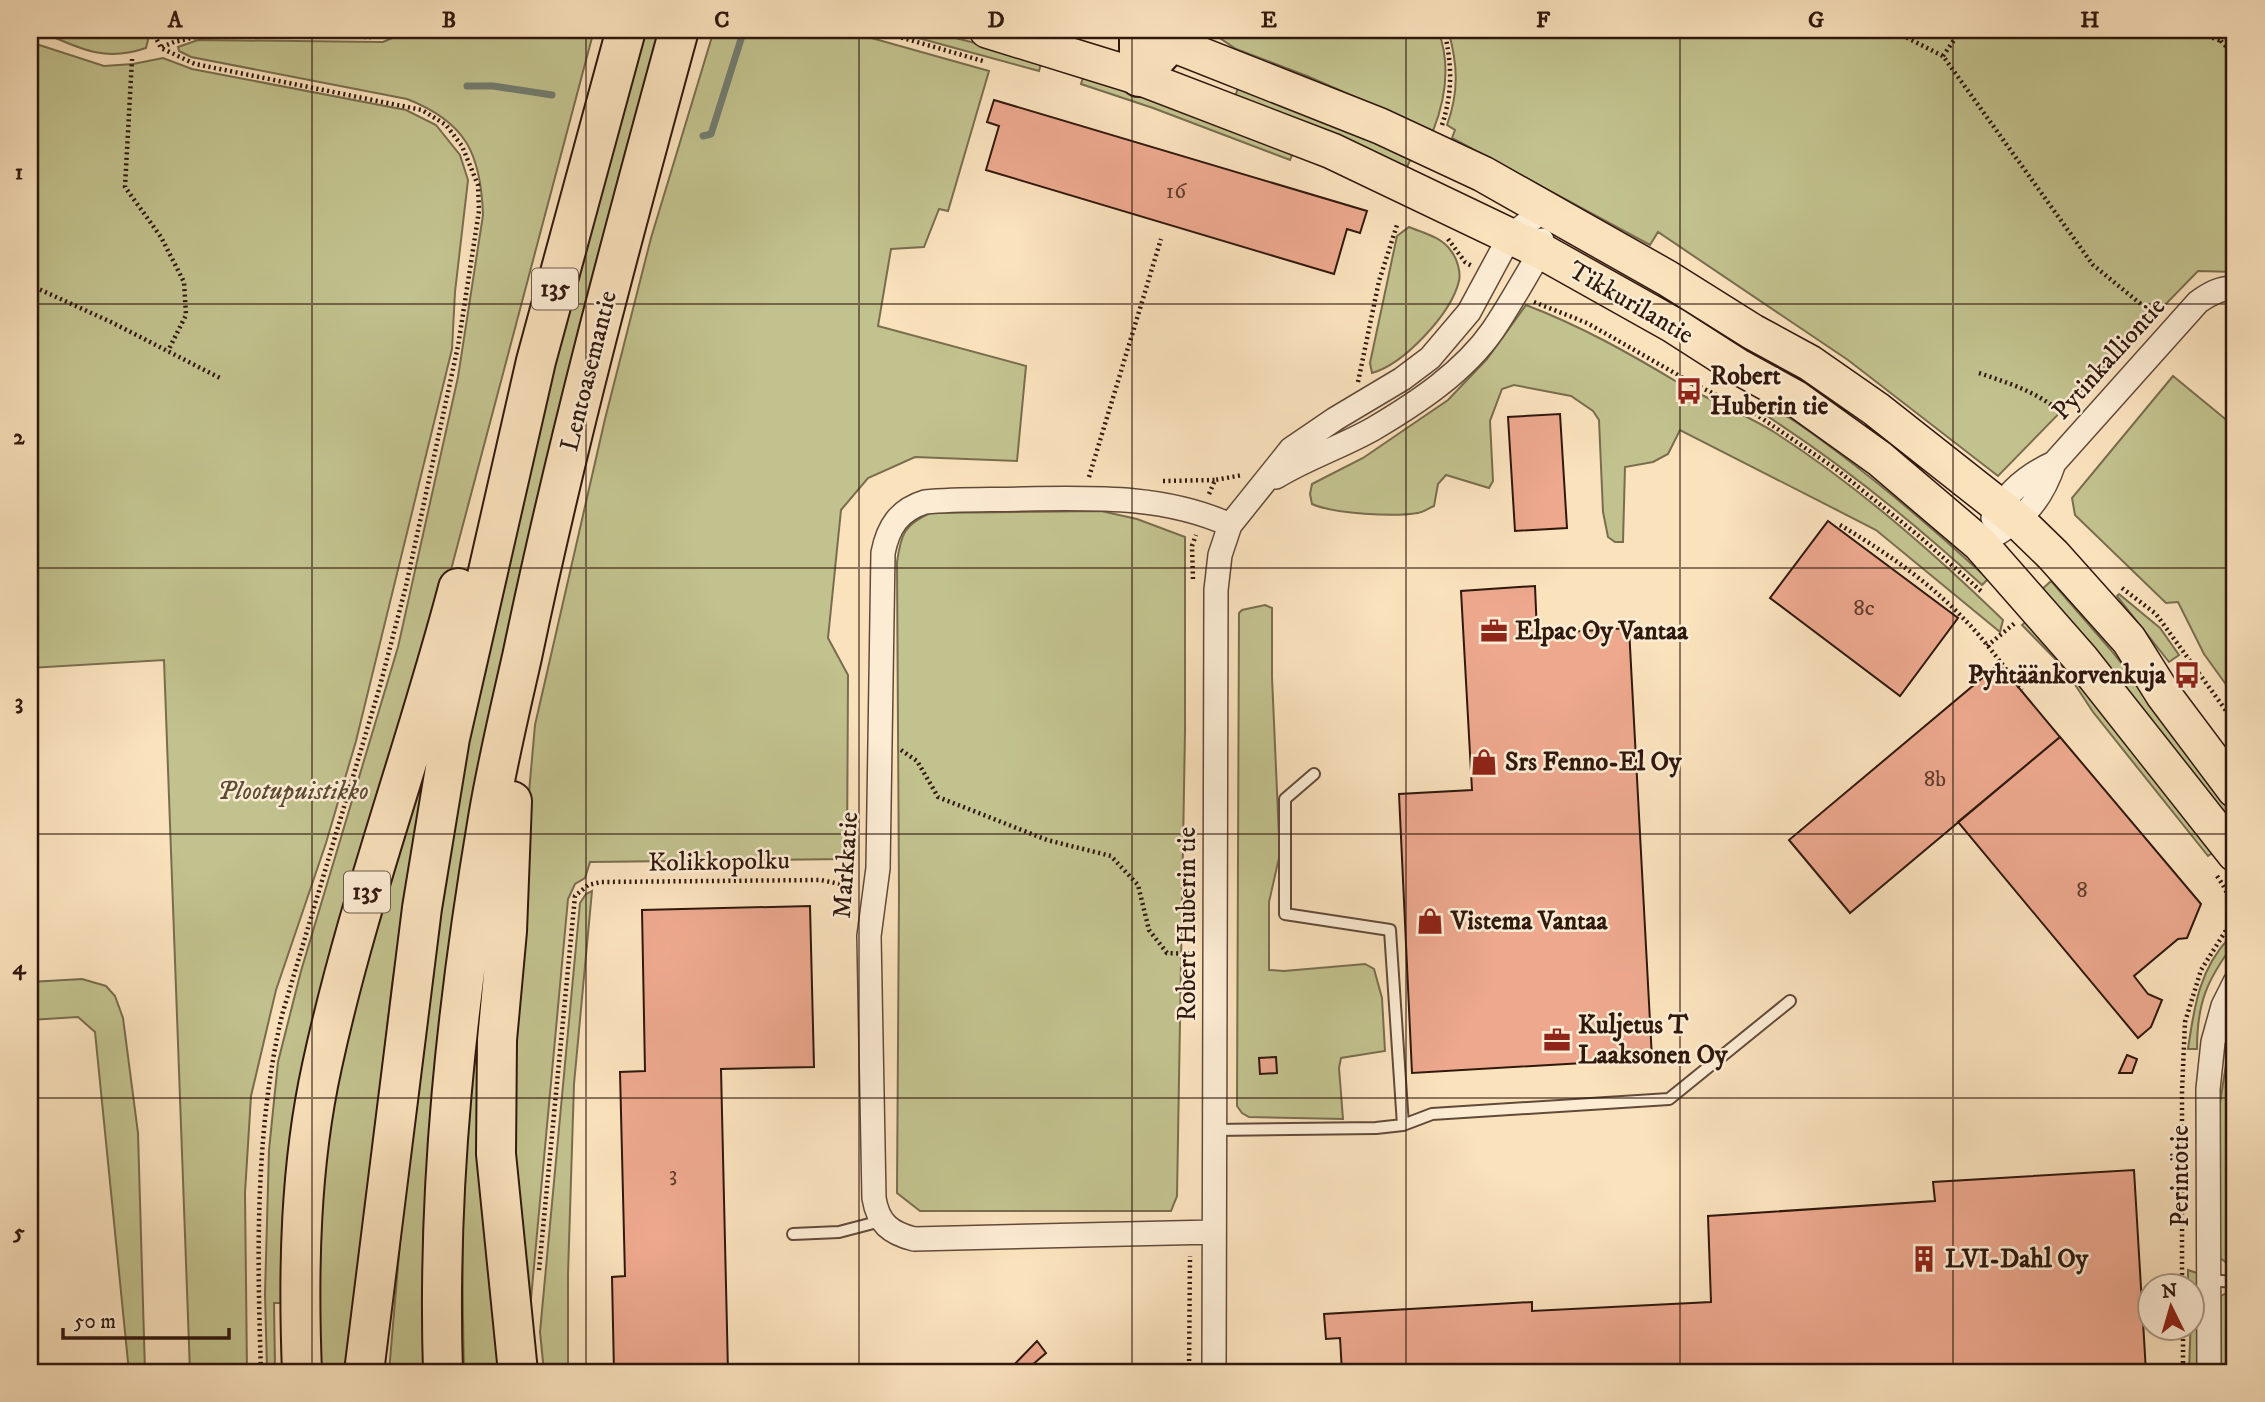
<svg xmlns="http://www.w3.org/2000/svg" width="2265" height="1402" font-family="'IM FELL DW Pica',serif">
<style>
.green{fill:#c2c28e;stroke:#796d4e;stroke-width:2}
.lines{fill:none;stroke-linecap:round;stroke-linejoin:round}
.stream{stroke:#727c6f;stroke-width:7}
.building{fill:#eda88e;stroke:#30180d;stroke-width:2}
.lane-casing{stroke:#624a39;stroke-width:14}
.street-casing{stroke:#624a39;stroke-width:26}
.primary-casing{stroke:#30180d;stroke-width:38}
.highway-casing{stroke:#30180d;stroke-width:42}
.path{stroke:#30180d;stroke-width:4.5;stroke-dasharray:2 3.5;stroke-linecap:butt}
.lane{stroke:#fcecd4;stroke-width:10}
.street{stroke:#fcecd4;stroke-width:23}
.primary{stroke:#fae2bd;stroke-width:35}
.highway{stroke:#fae2bd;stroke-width:38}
.grid{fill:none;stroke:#30180d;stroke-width:2;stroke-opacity:0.55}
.labels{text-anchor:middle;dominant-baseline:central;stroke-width:5;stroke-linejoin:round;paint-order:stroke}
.number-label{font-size:23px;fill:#5f3c2d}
.shield{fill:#fcecd4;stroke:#6d5849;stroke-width:2}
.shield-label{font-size:24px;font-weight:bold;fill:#30180d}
.street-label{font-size:26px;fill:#30180d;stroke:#fcecd4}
.poi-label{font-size:26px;font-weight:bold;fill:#30180d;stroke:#fcecd4;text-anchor:start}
.park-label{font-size:26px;font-style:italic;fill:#5c4b34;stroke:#fcecd4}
.neatline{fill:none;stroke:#30180d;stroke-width:2.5}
.grid-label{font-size:23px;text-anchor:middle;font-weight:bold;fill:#30180d}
</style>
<rect width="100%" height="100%" fill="#fae2bd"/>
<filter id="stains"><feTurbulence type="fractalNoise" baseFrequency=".00286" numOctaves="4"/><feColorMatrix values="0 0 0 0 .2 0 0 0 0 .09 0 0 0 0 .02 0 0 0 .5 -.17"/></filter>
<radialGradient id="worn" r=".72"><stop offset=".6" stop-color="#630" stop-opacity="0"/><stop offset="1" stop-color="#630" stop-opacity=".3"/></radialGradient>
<path class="green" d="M37,30H145L148,40L146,48C101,63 78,47 37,30Z
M411,30H594L425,668L282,1303H274L275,1368H267L265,1294L269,1150L278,1062L301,971L398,647L458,377L483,215C481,154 466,122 407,99L191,57L179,51L178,47L198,40L383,42Z
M639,30H662L434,1106L423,1238L425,1372H389L416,1053L429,948L495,593Z
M714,30H843L989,71L948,211L939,209L924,247L891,249L878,326L1026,366L1017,461L915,457L868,478L841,510L828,638L848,675L847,859L590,862L585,878L575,884L568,899L528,1331L512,1212L514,960L535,725L605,419L651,238Z
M889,30H924L1042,60L1039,71Z
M1208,30H1438C1451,64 1446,98 1433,131L1307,76L1236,49Z
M1448,30H2235V272L2198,271L1998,476L1848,360L1658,232L1650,245L1452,138L1455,130L1447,125C1459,92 1458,64 1448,30Z
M30,42L104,66L133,64L163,58L192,69L406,110L436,125L460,155L468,180L455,292L452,349L356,741L326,843L276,990L251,1096L245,1193L247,1372H190L164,660L30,668Z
M1084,74L1294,150L1290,160L1153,108L1081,84Z
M1240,82L1413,154L1407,167L1235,97Z
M1409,227C1423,233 1442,237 1451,251C1457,258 1461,272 1459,281C1451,314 1404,364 1372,373L1370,363L1397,236Z
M1526,305C1581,326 1631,354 1682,385L1679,392L1693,400L1698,393C1723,406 1750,417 1774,432C1857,485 1933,552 2003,620L2000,632L1876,530L1680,430L1668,454L1653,462L1625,467L1623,542H1615L1608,537L1603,512L1599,420L1593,411L1571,396L1514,385L1502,389L1490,421L1493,481L1489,488L1446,475L1438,484L1434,506C1429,508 1424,512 1418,513C1394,517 1334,514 1312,504L1310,494L1312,484L1363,458L1448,400L1487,359Z
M2173,376L2235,427V697L2204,654L2178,602L2166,603L2075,515L2072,498Z
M1759,401C1789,415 1814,435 1840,454C1892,493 1940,535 1988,579L1982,585C1911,520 1837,460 1756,409Z
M1101,511L1137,519L1185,537V731L1177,1196L1171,1211H920L897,1193L899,892L897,562C901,534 904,525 930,513Z
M2051,581L2110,649L2235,806V833L2039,592Z
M2119,594L2160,628L2179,655L2169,662L2117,596Z
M1265,605L1272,608V677L1279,837V858L1269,902V970L1284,971L1365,964L1374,969L1382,998L1385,1051L1341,1058L1339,1068L1343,1119L1249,1117L1242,1113L1237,1106L1239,613L1242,610Z
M2028,620L2215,851L2208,856L2093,712L2064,668L2022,625Z
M436,714L392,985L348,1372H309L332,1071Z
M592,891L574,1084L568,1274V1372H544L540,1332L580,903L586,894Z
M2230,937L2235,940V942C2207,980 2197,1002 2197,1049H2188C2194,1008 2199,969 2230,937Z
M82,979L106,986L115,996L123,1018L138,1133L145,1372H129L95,1032L78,1017L30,1020V982Z
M485,987L508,1372H464C462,1281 461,1189 469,1098C472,1060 475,1024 485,987Z
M2235,1033V1068L2230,1100V1265L2220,1258V1103L2227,1058Z
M2188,1270L2197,1273V1372H2189L2192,1286H2188Z
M2230,1291L2231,1372H2221V1296Z"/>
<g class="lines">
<path class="stream" d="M467,86H493L552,95
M703,136L711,134L742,36L746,35"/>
</g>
<path class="building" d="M994,100L1367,211L1360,233L1347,229L1334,274L986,170L999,126L987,122Z
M1560,414L1567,528L1515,531L1508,417Z
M1828,521L1958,618L1900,696L1770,598Z
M1535,586L1537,634L1629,628L1652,1059L1412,1073L1399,794L1472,790L1461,591Z
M1999,664L2060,737L1850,913L1789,840Z
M2060,737L2201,904L2187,938L2178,939L2134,976L2148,994L2162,1000L2151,1027L2138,1038L1958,822Z
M810,906L814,1067L721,1069L728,1372H614L612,1277L625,1276L620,1072L645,1071L642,910Z
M2127,1055L2137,1059L2132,1073H2119Z
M1276,1057L1277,1073L1260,1074L1259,1058Z
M2134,1170L2146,1372H1342L1340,1338L1326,1339L1324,1314L1532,1302V1311L1711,1302L1708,1216L1935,1201L1933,1182Z
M1037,1341L1046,1353L1024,1372H1007Z"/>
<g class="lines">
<defs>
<path id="lane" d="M1314,774L1285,799V914L1390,930L1403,1125
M1215,1130L1376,1128L1403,1125L1432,1114L1669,1099L1790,1001
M793,1234L839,1232L881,1221
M2208,1280L2235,1282"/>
<path id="street" d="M1276,477C1307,458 1341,447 1373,429C1417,403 1464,372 1493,330C1510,305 1525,277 1541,251L1542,240
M1993,518C2007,492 2027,475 2054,463
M1980,544C2019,521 2039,508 2054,463L2198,302C2209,294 2221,287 2235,288
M1214,1232L914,1239C890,1233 878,1223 874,1198L869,936L878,868L883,553C888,527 899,510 925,502C957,499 990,500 1023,499C1094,498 1164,495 1230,525
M1214,1372L1216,590L1220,555L1230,525L1291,449L1335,419L1402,379L1430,358L1469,312L1510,236L1544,210
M2209,1372L2208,1089L2213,1042L2223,1006L2235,982"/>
<path id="primary" d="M987,30L1139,77L1332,151L1541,251L1673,325L1737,366L1795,398L1880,459L1980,544L2081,659L2235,854
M1142,35L1170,43L1380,126L1483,174L1667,278L1753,332L1810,363L1876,409L2018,521L2053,555L2129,640L2163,694L2235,790"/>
<path id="highway" d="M1139,30V77
M1139,77L1170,43L1174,30
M512,801L507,931L497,1040L496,1154L518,1372
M302,1372C298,1271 300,1166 322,1066C357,904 416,748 458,588
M364,1372L422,908L450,738L536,361L626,30
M443,1372C437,1186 457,1001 488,818C497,764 510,710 522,657C566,446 622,238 679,30"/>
</defs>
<use href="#lane" class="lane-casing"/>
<use href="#street" class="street-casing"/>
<use href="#primary" class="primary-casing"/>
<use href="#highway" class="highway-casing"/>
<path class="path" d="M152,30L161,48L195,64L422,110L446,125L462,146L478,185L479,211L458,346L406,586L380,686L282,1015C255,1131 257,1253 261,1372
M875,30L983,61
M1892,30L1943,56L2093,265L2158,318
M2192,30L2221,41
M2218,30L2221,41L2235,56
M162,47L174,42L208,34L371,37L384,36L397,30
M1943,56L1961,30
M132,59L125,187L161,237L184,282L186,315L168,351
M1442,125C1453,91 1452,64 1444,30
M1448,239L1465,262L1472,266
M30,285L111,322L222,379
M1534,302L1587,323L1692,383L1757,415L1836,469L1919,536L1982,592
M1979,373C2011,384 2041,393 2066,417
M1358,382L1379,281L1397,225
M1689,391L1692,383
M1089,477L1161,239
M1163,481L1215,480
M1209,494L1215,480L1243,475
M1840,525C1884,551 1929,582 1964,619C1985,640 2003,666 2022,690
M1193,579L1192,546L1196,535
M2122,588L2156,614L2235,723
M1987,646L2015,623
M901,750L917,761L938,797L1047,840L1111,856L1138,885L1149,930L1167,953L1192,954
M2217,876C2228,892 2234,904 2230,924L2235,928
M539,1270L575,896L588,885L601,882L821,880L854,887
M2182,1286V1091L2185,1022L2201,970L2230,924
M2183,1328V1372
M1189,1372L1190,1256"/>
<use href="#lane" class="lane"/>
<use href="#street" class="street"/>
<use href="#primary" class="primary"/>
<use href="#highway" class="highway"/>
</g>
<path class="grid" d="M312,30V1372M586,30V1372M859,30V1372M1132,30V1372M1406,30V1372M1680,30V1372M1953,30V1372M30,304H2235M30,568H2235M30,834H2235M30,1098H2235"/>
<defs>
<symbol id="bus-bare" viewBox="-9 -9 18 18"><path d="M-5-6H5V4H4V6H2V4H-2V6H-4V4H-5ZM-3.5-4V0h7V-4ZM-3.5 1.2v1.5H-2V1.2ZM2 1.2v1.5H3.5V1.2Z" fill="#8f2418" stroke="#fcecd4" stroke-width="2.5" paint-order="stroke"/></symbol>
<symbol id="office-bare" viewBox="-9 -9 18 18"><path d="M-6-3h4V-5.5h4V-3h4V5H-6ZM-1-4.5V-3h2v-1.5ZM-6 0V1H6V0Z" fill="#8f2418" stroke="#fcecd4" stroke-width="2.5" paint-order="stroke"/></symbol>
<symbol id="shop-bare" viewBox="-9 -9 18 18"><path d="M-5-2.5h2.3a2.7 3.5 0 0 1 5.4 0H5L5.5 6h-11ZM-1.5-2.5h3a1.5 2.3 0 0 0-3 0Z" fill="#8f2418" stroke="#fcecd4" stroke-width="2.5" paint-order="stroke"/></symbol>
<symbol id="building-bare" viewBox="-9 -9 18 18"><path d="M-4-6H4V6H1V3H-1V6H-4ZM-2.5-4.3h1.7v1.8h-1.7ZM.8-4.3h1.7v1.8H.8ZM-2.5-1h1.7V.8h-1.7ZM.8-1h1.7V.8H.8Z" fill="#8f2418" stroke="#fcecd4" stroke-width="2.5" paint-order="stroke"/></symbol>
</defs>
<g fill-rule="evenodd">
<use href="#bus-bare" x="1670" y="372" width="38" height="38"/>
<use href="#office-bare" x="1475" y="612" width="38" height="38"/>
<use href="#bus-bare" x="2168" y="656" width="38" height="38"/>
<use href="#shop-bare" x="1465" y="743" width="38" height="38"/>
<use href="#shop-bare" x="1411" y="902" width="38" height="38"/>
<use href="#office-bare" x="1538" y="1021" width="38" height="38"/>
<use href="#building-bare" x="1905" y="1240" width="38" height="38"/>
</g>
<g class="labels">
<g class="number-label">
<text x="1176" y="191">16</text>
<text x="1864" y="608">8c</text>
<text x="1935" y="779">8b</text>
<text x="2082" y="890">8</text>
<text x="673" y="1174">3</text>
</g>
<g class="shield">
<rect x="532" y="268.5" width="46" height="41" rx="5"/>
<rect x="344" y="871.5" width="46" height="41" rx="5"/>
</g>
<g class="shield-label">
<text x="555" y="289">135</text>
<text x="367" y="892">135</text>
</g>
<g class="street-label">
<text transform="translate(1631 303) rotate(30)">Tikkurilantie</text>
<text transform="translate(2109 359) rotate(-48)">Pytinkalliontie</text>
<text transform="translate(589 371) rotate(-76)">Lentoasemantie</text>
<text transform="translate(719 862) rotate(-1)">Kolikkopolku</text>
<text transform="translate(846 865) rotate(-86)">Markkatie</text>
<text transform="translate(1187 924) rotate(-90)">Robert Huberin tie</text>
<text transform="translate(2180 1176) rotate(-90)">Perintötie</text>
</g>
<g class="poi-label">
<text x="1710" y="376">Robert<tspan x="1710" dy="30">Huberin tie</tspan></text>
<text x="1515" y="631">Elpac Oy Vantaa</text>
<text x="2166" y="675" text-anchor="end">Pyhtäänkorvenkuja</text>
<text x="1505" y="762">Srs Fenno-El Oy</text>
<text x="1451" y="921">Vistema Vantaa</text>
<text x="1578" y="1025">Kuljetus T<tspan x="1578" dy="30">Laaksonen Oy</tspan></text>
<text x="1945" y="1259">LVI-Dahl Oy</text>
</g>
<g class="park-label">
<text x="293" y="791">Plootupuistikko</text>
</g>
</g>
<rect width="2265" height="1402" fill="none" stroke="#fae2bd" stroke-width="77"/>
<g transform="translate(2171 1307) rotate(355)"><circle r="33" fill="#fcecd4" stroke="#aa9784" stroke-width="2"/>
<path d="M0-5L12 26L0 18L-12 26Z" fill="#8f2418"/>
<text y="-10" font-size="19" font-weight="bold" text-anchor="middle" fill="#30180d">N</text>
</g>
<path d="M63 1328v10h166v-10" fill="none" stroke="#30180d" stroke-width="3.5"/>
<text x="74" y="1328" font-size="21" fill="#30180d" stroke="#fcecd4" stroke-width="5" paint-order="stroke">50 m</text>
<rect x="38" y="38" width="2188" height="1326" class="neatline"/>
<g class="grid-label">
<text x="175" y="27">A</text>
<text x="449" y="27">B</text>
<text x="722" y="27">C</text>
<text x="996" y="27">D</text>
<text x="1269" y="27">E</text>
<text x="1543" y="27">F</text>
<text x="1816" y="27">G</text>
<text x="2090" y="27">H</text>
<text x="19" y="179">1</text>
<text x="19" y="444">2</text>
<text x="19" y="709">3</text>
<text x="19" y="974">4</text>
<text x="19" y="1239">5</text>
</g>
<rect width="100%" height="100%" filter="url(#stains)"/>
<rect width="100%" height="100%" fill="url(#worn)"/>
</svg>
